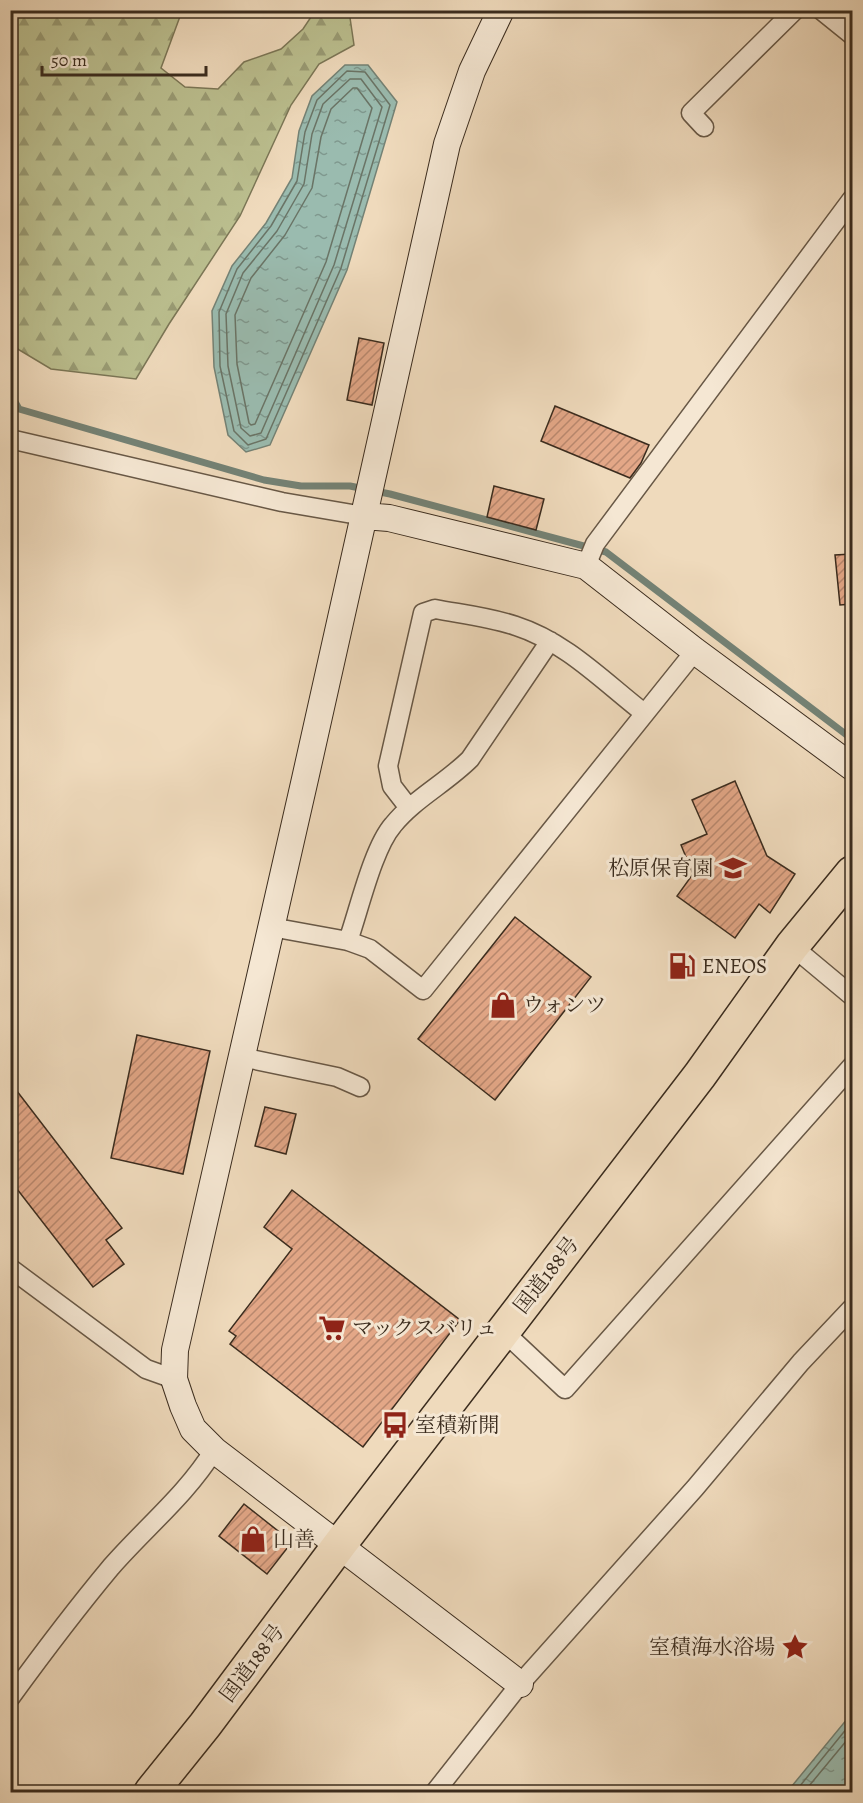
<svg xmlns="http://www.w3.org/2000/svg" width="863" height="1803" font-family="Alegreya,'Noto Serif JP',serif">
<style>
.forest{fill:url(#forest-firs);stroke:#7b7656;stroke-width:1.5}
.water{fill:url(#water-ripples);stroke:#748275;stroke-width:1.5}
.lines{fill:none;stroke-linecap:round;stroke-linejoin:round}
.shore{stroke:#6a7466;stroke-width:1.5}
.stream{stroke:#748275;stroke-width:7}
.building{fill:url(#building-hatch);stroke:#3b2c1e;stroke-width:1.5}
.street-casing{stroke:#685846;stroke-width:21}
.secondary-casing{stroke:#3b2c1e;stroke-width:28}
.highway-casing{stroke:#3b2c1e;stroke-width:36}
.street{stroke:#f5e7d3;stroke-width:18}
.secondary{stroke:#f5e7d3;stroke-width:26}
.highway{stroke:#efdabc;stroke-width:33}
.labels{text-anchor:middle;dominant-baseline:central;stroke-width:6;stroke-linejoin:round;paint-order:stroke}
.poi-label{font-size:21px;fill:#3b2c1e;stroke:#f5e7d3;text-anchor:start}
.street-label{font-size:21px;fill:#3b2c1e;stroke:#f5e7d3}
</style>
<defs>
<pattern id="forest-firs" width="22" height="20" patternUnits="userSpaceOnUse" patternTransform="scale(1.5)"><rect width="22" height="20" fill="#bbbf8f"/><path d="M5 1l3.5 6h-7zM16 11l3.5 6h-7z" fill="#999b74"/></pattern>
<pattern id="water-ripples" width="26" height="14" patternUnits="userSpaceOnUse" patternTransform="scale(1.5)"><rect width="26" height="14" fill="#9abbaf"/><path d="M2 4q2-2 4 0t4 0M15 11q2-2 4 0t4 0" fill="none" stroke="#7f988e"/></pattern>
<pattern id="building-hatch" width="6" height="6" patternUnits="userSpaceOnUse" patternTransform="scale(1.5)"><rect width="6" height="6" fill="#e3a787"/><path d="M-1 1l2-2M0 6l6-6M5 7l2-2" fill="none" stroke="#b9886e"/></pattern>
</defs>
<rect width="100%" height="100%" fill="#efdabc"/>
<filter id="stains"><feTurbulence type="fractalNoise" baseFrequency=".00333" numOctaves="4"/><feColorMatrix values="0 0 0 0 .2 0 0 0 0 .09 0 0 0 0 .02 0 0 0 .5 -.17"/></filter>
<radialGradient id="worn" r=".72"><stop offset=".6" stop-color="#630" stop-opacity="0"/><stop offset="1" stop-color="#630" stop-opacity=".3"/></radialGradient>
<path class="forest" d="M10,11H182L161,68L185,87L218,89L244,62L281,49L303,29L315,11H349L354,45L319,64L291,105L240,216L169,324L136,379L51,369L11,345Z"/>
<path class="water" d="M345,65H368L397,102L347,270L270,445L246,452L228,435L214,367L212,311L232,266L266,223L292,178L299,131L312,96Z
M852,1713V1792H787Z"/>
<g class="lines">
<path class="shore" d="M347,71L365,72L390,105L341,268L266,439L248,445L234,431L220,366L219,312L237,269L271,226L297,181L305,132L317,100Z
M350,79H361L382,107L334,265L261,433L250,436L241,428L228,366L226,314L243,273L277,231L304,184L312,134L323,104Z
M353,88H357L372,108L326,262L255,424L251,425L249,423L237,364L235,315L251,278L285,235L312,188L321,137L331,109Z
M795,1792L852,1722
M804,1792L852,1734"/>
<path class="stream" d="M843,10L852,18
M10,393L19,409L264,480L301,486H350L390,494L606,552L852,739"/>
</g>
<path class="building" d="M359,338L384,343L372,405L347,400Z
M555,406L649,445L641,463L630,478L541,441Z
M494,486L544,499L536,530L487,517Z
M852,554V604L840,605L835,555Z
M735,781L767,856L795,874L770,913L759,904L735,938L677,896L693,874L681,845L707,834L692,800Z
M515,917L591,977L495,1100L418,1039Z
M137,1035L210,1051L183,1174L111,1158Z
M10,1082L122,1228L106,1240L124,1264L93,1287L10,1180Z
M265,1107L296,1114L286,1154L255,1146Z
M292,1190L460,1320L363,1447L230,1344L236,1336L229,1331L292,1249L264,1227Z
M244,1504L292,1542L267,1574L219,1536Z"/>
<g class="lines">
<defs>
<path id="street" d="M821,10L852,35
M704,127L691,113L795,10
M10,439L282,502L364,516
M586,566L595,544L852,199
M409,808L392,786L388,766L423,613L435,609C461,614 490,617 516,626C566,642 604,682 644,713
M271,927L348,941L370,949L423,990L695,651
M348,941C359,910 373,848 393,825C414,799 446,783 470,759L550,641
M792,946L852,996
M241,1057L337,1077L360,1087
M10,1268L146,1369L174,1379
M503,1331L565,1389L852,1066
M10,1698C42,1654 76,1609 111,1567C145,1528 187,1494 214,1450
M435,1792L520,1684L695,1488L801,1362L852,1308"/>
<path id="secondary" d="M501,10L472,71L447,144L305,779L175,1350L174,1379L183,1406L193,1429L214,1450L520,1684
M364,516L389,518L586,566L695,651L852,767"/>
<path id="highway" d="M151,1792L205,1725L340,1544L700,1075L792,946L852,873"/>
</defs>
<use href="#street" class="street-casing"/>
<use href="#secondary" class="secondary-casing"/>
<use href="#highway" class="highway-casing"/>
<use href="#street" class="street"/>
<use href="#secondary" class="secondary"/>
<use href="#highway" class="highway"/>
</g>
<defs>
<symbol id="school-bare" viewBox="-9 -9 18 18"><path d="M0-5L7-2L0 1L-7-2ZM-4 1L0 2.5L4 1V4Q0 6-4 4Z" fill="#8f2418" stroke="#f5e7d3" stroke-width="2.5" paint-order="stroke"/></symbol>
<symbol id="fuel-bare" viewBox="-9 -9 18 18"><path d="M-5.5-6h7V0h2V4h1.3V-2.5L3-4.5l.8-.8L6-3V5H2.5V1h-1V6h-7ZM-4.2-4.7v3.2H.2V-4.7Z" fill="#8f2418" stroke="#f5e7d3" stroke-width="2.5" paint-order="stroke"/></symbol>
<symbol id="shop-bare" viewBox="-9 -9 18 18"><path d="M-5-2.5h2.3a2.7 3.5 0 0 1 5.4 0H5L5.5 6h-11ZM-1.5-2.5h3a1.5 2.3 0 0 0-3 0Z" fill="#8f2418" stroke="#f5e7d3" stroke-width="2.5" paint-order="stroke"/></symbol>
<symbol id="supermarket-bare" viewBox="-9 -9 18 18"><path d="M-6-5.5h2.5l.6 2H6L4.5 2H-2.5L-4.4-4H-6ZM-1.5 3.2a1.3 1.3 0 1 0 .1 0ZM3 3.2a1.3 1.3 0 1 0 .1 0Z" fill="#8f2418" stroke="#f5e7d3" stroke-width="2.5" paint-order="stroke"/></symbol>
<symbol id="bus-bare" viewBox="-9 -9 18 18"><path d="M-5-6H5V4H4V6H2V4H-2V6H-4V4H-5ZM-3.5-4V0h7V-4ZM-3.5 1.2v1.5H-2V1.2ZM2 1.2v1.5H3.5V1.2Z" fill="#8f2418" stroke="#f5e7d3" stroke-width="2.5" paint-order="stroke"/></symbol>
<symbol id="sight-bare" viewBox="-9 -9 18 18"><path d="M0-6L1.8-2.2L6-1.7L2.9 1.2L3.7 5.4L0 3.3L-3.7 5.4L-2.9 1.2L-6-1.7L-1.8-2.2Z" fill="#8f2418" stroke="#f5e7d3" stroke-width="2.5" paint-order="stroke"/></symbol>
</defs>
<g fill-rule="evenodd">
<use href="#school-bare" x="714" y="849" width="38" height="38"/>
<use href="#fuel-bare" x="663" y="947" width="38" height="38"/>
<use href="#shop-bare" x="484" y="986" width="38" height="38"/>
<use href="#supermarket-bare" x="313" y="1309" width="38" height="38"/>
<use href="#bus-bare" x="376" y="1406" width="38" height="38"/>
<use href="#shop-bare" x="234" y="1520" width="38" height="38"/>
<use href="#sight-bare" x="776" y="1628" width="38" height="38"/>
</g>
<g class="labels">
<g class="poi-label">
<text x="713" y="868" text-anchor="end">松原保育園</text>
<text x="702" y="966">ENEOS</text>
<text x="523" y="1005">ウォンツ</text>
<text x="352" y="1328">マックスバリュ</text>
<text x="415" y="1425">室積新開</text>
<text x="273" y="1539">山善</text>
<text x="775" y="1647" text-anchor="end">室積海水浴場</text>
</g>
<g class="street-label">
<text transform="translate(546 1275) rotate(-52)">国道188号</text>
<text transform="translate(252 1663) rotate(-53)">国道188号</text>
</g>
</g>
<rect width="863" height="1803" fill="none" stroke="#efdabc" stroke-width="36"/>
<rect x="12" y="12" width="839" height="1779" fill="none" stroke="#3b2c1e" stroke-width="3"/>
<rect x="18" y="18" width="827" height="1767" fill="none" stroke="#3b2c1e" stroke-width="1.5"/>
<path d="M42 66v9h164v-9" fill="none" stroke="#3b2c1e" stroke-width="3"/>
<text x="51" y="66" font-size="18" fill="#3b2c1e" stroke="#f5e7d3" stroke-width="4.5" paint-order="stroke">50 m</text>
<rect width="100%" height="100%" filter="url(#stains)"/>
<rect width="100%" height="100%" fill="url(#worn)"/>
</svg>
